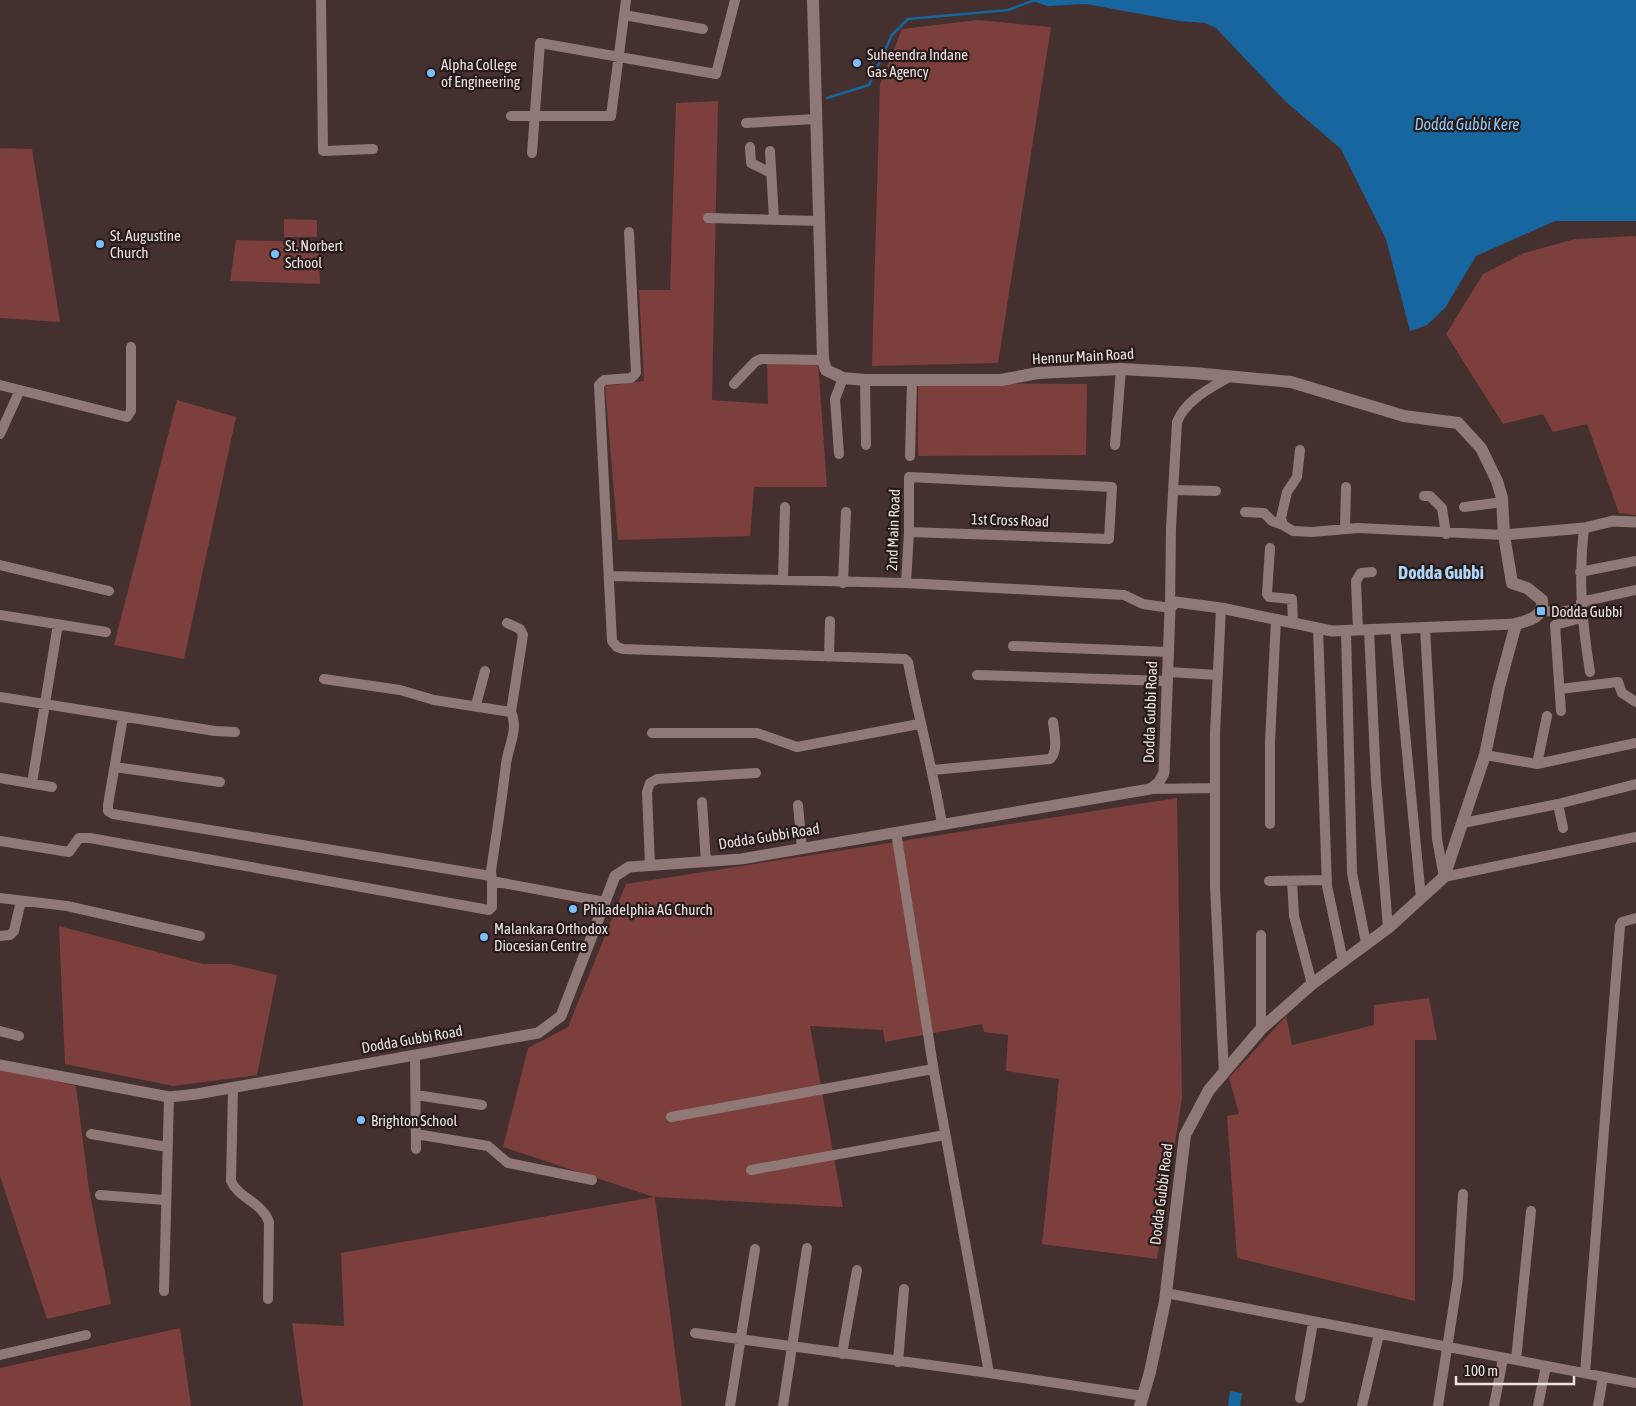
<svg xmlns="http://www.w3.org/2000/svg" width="1636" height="1406" font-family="'Asap Condensed',sans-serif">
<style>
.green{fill:#7c3f3b}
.water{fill:#18669f}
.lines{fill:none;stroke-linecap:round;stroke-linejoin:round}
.stream{stroke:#18669f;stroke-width:2.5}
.minor{stroke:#8f7875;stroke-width:10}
.tertiary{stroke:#8f7875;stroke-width:11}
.secondary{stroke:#8f7875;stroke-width:12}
.poi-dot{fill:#7cbef9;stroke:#241b1a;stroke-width:2}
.labels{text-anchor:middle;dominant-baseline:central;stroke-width:4.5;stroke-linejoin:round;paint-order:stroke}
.poi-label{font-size:15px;fill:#f0e2e1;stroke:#241b1a;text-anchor:start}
.street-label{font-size:15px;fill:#f0e2e1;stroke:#241b1a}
.water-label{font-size:16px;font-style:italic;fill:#92c7f7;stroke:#241b1a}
.quarter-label{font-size:18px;font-weight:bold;fill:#afd3f4;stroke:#241b1a}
</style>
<rect width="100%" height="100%" fill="#44302e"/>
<path class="green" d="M978,20L1051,27L998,363L872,366L880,84L902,29Z
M718,101L712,400L768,404L767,362H818L827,487H754L750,536L618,540L605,386L644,381L639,290H670L676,103Z
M0,148L32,149L60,322L0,318Z
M284,219L317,220V237H284Z
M1636,236V515L1619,513L1587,424L1553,432L1543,414L1503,424L1446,334L1483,274L1524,253L1575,239Z
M236,240L318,242L320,284L230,281Z
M918,383L1087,384L1086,455L918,456Z
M177,400L236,417L184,659L114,645Z
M1177,798L1182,1098L1157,1259L1042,1244L1059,1079L1006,1071L1008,1035L984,1032L982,1024L885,1042L883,1030L810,1026L843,1207L655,1197L682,1406H303L292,1323L344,1326L341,1253L654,1197L503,1147L528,1048L568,1027L626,884Z
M59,926L203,964H231L277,975L257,1075L173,1086L65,1064Z
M1429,998L1437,1040H1415V1301L1237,1258L1227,1116L1239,1114L1229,1078L1286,1016L1292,1045L1374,1025V1005Z
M0,1068L76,1086L89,1189L111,1304L47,1319L0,1176Z
M180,1328L191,1406H0V1368Z"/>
<path class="water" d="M1030,0H1636V221H1555L1476,256L1445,308L1427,325L1410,331L1386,239L1341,149L1285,101L1216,28L1205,23L1179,21L1086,4L1047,6Z
M1230,1391L1242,1393L1240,1406H1228Z"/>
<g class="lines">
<path class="stream" d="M827,98L869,85L892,35L908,19L1008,10L1035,0"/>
<path class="minor" d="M321,0L323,151L373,149
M624,15L703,29
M511,116H611L626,0
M746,123L816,119
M750,147L751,163L771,173
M770,151L774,219
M532,153L540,43L716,74L735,0
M708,218L819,221
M629,232L636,373L631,378L604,380L599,385L612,641L617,647L623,649L905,659L908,662C918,716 933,769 942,824
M865,380L866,445
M734,384L755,362L761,359L823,360
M0,385L127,417L131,411V347
M0,434L20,390
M1115,445L1121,369
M1300,450L1297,477L1287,492L1281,518L1283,525L1293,531L1312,532L1358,528L1504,535
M839,454L835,399L843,378
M910,456L912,380
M1173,490L1216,491
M1424,496H1430L1442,508L1446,534
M1464,507L1503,502
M1245,512L1264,513L1272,521L1283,525
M1584,528C1578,577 1582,623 1590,672
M1345,529L1346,487
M1270,548L1267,594L1269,597L1292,599L1293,623
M0,565L109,591
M1580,572L1636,561
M610,576L906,583L1124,595L1143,604L1170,608L1171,528L1177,422C1186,399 1211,388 1231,376
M783,579L785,507
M843,583L846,512
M906,583L909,532V477L1112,487L1109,539L909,532
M1581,602L1636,590
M1221,608L1215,733V886L1224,1074
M1541,611L1560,612L1582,608
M0,615L106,632
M507,623L520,629L523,635L511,712
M1318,628L1327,886L1343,961
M1425,628L1437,839L1444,877L1636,837
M1395,629L1421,898
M1358,630L1356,581L1361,573L1372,572
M1369,630L1376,781L1388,928
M1346,631L1352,873L1366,943
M1013,646L1169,652
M829,657L830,621
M1168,672L1218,675
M977,675L1167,681
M324,679L400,690L434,700L511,712C519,729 508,747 506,764C502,800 496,836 491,871L492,881L605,902
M1560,689L1618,682L1622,693L1636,702
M0,697L215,731L235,732
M476,705L485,671
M1561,711L1555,625L1581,618
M123,717L108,805V811L113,814L491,876
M652,733H757L797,747L919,724
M1485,755L1537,764L1636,743
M1537,764L1547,716
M115,767L220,782
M933,770L1050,759C1059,751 1054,733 1053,722
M0,778L52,787
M32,783L58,624
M1150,789L1215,788
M702,802L706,862
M1558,804L1563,828
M798,805L802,849
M1463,823L1558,804L1636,784
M1270,824V742L1276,619
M896,832L934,1072L989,1373
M0,841L69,852L79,838H90L489,910L492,907V881
M650,865L647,792L650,783L657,779L756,773
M1269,881L1327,880
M1292,881L1294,916L1312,984
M0,898L67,906L200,936
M1261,935V1029
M0,936L10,935L14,931L21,901
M0,1031L19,1036
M415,1055L416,1149
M233,1088L231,1181C239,1199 262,1202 269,1222L268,1299
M416,1095L482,1105
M671,1117L933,1069
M91,1134L167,1147
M416,1134L488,1146L508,1163L592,1180
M751,1170L945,1135
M100,1195L165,1200
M164,1291L169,1097
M1166,1293L1636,1383
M695,1333L989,1373L1143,1396
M842,1354L857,1270
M0,1355L86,1335
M1516,1360L1531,1211
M898,1362L904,1289
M1585,1373L1620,926L1622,922L1636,918
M1300,1398L1313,1322
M730,1406L755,1249
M783,1406L807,1248
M1362,1406L1379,1334
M1438,1406L1458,1278L1463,1194
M1494,1406L1503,1358
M1538,1406L1546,1366
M1598,1406L1603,1377"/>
<path class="tertiary" d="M1504,535L1584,528L1613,521L1636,522
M0,1065L169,1097L197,1094L538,1033L561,1016L615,876L629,867L741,859L1150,789L1159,782L1164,773L1170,608L1176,602L1221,608L1332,631L1516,624"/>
<path class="secondary" d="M813,0L823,360L826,370L843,378L865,380H1001L1038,373L1121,369L1194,373L1291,382L1404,416L1458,423L1481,448L1497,481L1502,498L1504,535L1512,583L1527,588L1542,600C1544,617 1530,620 1516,624L1499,687L1485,755L1444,877L1388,928L1312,984L1261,1029L1209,1090L1185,1135L1165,1301L1150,1372L1140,1406"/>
</g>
<g class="poi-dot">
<circle cx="857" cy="63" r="5"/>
<circle cx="431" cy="73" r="5"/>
<circle cx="100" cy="244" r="5"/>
<circle cx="275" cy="254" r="5"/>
<rect x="1536" y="606" width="10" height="10" rx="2.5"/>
<circle cx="573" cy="909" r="5"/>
<circle cx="484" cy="937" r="5"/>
<circle cx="361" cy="1120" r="5"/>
</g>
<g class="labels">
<g class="poi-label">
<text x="867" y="54">Suheendra Indane<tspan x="867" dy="17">Gas Agency</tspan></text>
<text x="441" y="64">Alpha College<tspan x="441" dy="17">of Engineering</tspan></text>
<text x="110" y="235">St. Augustine<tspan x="110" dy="17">Church</tspan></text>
<text x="285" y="245">St. Norbert<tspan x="285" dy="17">School</tspan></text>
<text x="1551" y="611">Dodda Gubbi</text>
<text x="583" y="909">Philadelphia AG Church</text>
<text x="494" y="928">Malankara Orthodox<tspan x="494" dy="17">Diocesian Centre</tspan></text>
<text x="371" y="1120">Brighton School</text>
</g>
<g class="street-label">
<text transform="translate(1083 356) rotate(-3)">Hennur Main Road</text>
<text transform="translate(1010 520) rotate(2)">1st Cross Road</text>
<text transform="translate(893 530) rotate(-88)">2nd Main Road</text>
<text transform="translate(1150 712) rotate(-88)">Dodda Gubbi Road</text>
<text transform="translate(769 836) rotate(-9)">Dodda Gubbi Road</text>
<text transform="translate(412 1039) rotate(-10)">Dodda Gubbi Road</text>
<text transform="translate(1161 1194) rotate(-83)">Dodda Gubbi Road</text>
</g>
<g class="water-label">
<text x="1467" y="124">Dodda Gubbi Kere</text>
</g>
<g class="quarter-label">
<text x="1441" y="572">Dodda Gubbi</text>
</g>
</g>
<path d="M1456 1376v8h118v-8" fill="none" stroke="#f0e2e1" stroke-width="2.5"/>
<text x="1464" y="1376" font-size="15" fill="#f0e2e1" stroke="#241b1a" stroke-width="4" paint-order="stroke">100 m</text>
</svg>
